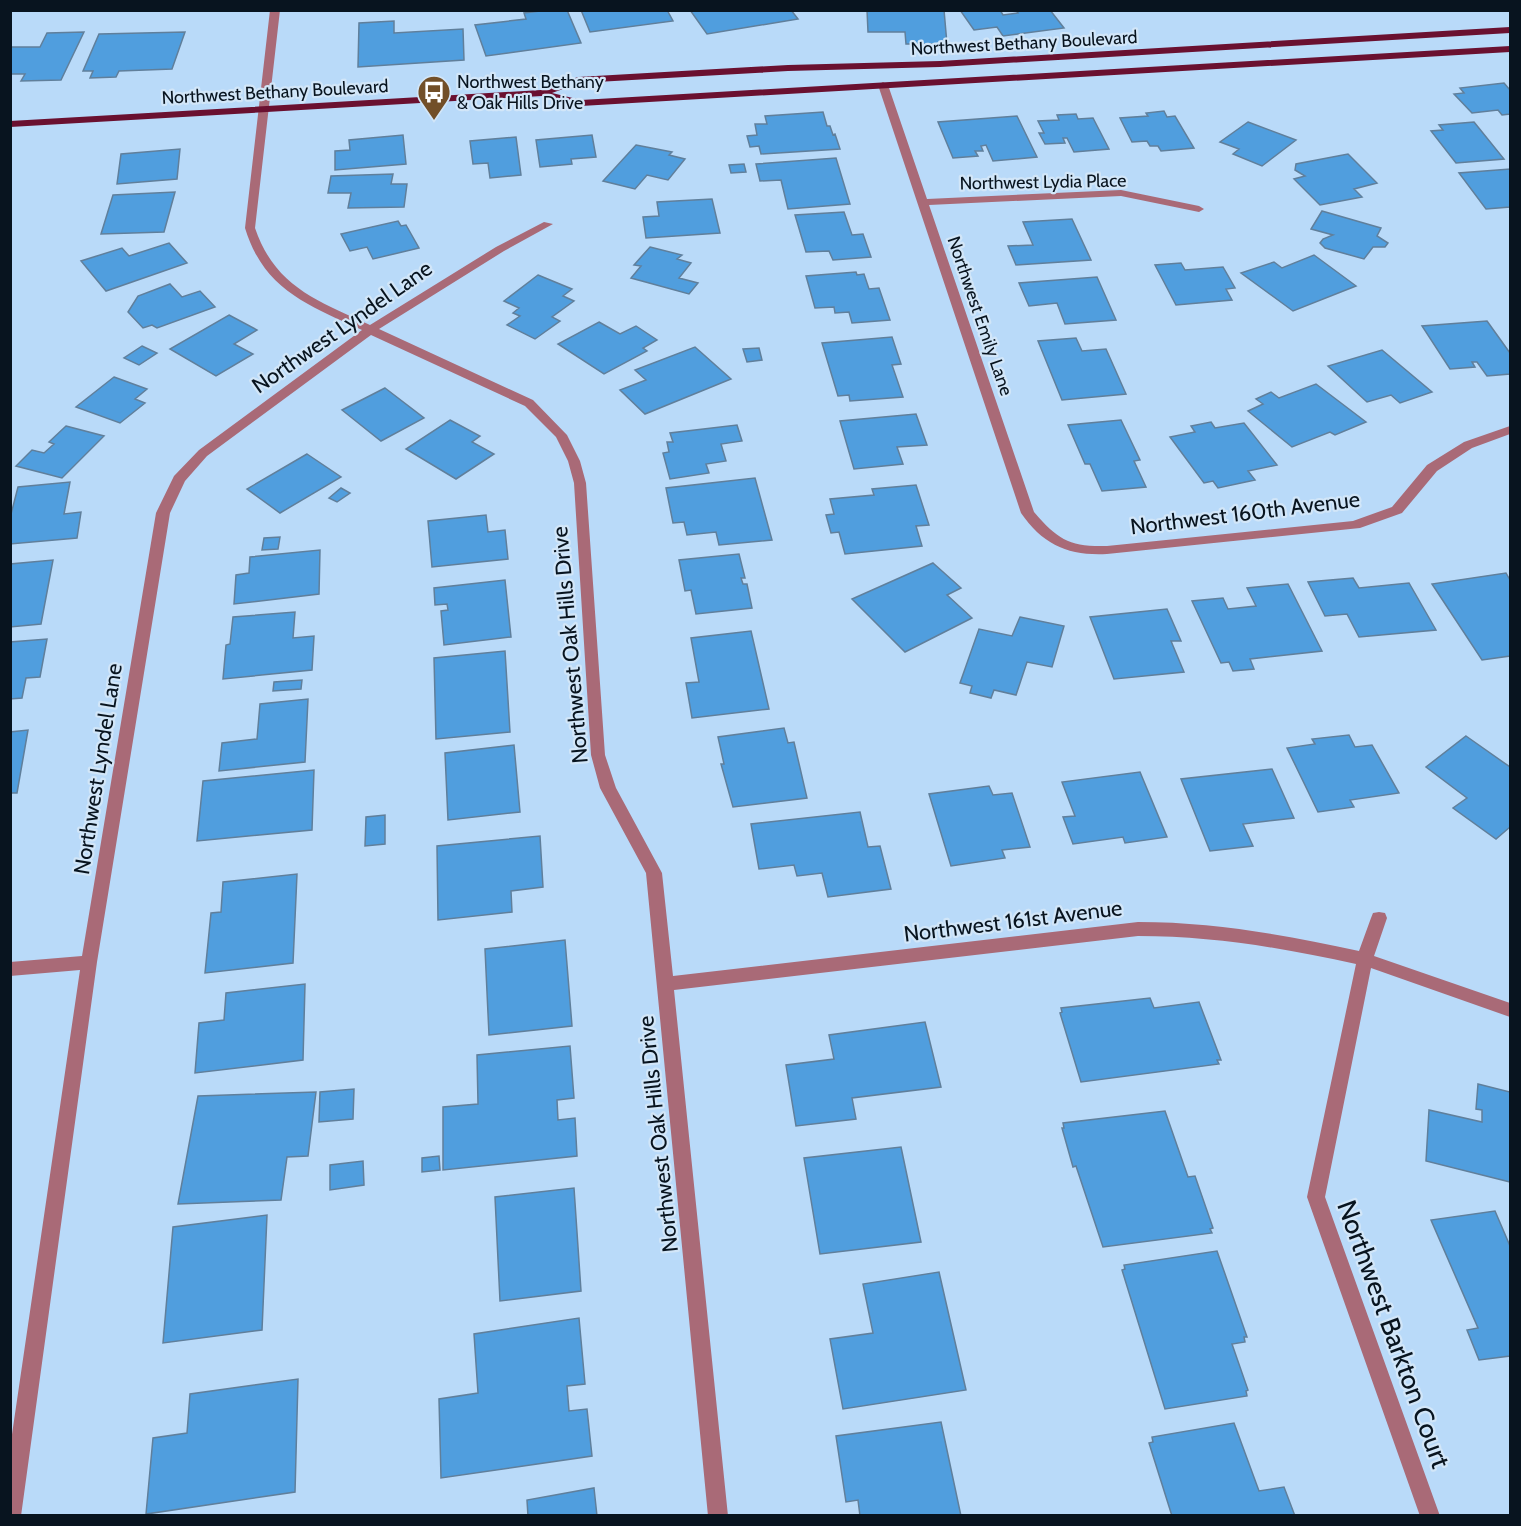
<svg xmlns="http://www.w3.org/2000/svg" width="1521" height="1526" font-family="Cabin,sans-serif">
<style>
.building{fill:#509ede;stroke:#607f9b;stroke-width:1.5}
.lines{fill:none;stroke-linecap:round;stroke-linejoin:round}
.minor{fill:#a96a77;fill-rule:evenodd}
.major{fill:#6a1030;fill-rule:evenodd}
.labels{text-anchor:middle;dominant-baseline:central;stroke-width:4.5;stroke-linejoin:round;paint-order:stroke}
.far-street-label{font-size:18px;fill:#08141f;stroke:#d2e6f8}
.far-poi-label{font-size:18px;fill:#08141f;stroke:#d2e6f8;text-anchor:start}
.street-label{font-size:22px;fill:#08141f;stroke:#d2e6f8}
.near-street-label{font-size:27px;fill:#08141f;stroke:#d2e6f8}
</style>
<rect width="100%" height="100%" fill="#b9daf9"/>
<path class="building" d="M548,10H567L581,43L486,56L475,25L526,19L524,13Z
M581,10H667L673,21L590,32Z
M690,10H791L798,19L707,34Z
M867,10H944L947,44H906L905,32H868Z
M960,10H1000L1003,15L1018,13L1016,10H1050L1064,28L1003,36L997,27L974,30Z
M394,21V33L463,29L464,60L358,67L359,23Z
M84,32L61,80L21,81L25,74H10V47H40L47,33Z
M185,32L172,69L119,71L116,77L90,78L93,71H83L99,34Z
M1504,83L1510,90V114L1502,115L1498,110L1472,113L1454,94L1464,93L1460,88Z
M1164,111L1167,117L1175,116L1194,148L1161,151L1158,146H1150L1147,141L1132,142L1120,118L1148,116L1146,113Z
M823,112L827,126H830L833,135L835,134L840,149L761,154L759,146L750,147L747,136L757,135L755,124H767L765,116Z
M1076,114L1078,119L1093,118L1109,149L1074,152L1067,138H1063L1065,143L1045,144L1039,133H1044L1038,121L1059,120L1057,115Z
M1017,116L1037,157L993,161L986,145L981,146L983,151H975L978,156L953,158L938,122Z
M1248,122L1296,140L1262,166L1233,154L1239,149L1220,142Z
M1474,122L1504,159L1456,163L1431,131L1443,130L1439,125Z
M403,135L406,164L335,170V151L350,150L349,140Z
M592,135L596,157L571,159L572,164L540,167L536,140Z
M516,137L521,175L490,178L488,163L473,164L470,141Z
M636,145L672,152L669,155L685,159L668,180L647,175L635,189L603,181Z
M180,149L177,179L117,184L121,154Z
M1348,154L1377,183L1354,189L1362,197L1320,205L1294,179L1305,176L1295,170L1296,164Z
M836,158L850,204L788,209L781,180L760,181L756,164Z
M744,164L746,172L731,173L729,165Z
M1510,169V207L1486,209L1459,173Z
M393,174L391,184H407L404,207L348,208L351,193H328L331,176Z
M175,192L164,232L101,234L113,195Z
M712,199L720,233L646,238L643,217L659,216L657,202Z
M1322,211L1381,228L1377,236L1388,243L1385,247H1373L1364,259L1325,248L1320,243L1323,239L1333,235L1311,229Z
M844,212L852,235L863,234L871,257L833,260L829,251L806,252L795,215Z
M1072,219L1091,260L1016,265L1008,246L1033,245L1023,222Z
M398,221L401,226L406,225L419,248L373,259L367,247L350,251L341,234Z
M169,243L187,263L106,291L81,261L122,248L129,256Z
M650,247L682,255L677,259L691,263L679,278L698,283L689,294L631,278L641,266L634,265Z
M1314,255L1356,286L1293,311L1241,273L1274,262L1282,268Z
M1181,263L1185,270L1223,267L1235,288L1226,289L1232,300L1176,305L1155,265Z
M856,272L857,275L864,274L869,289L879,288L890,320L852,323L849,312L835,313L834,307L815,308L806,276Z
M538,275L572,289L563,296L574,301L552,317L560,321L535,339L507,325L520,316L513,313L519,308L504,301Z
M1097,277L1116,320L1065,324L1057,303L1029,306L1019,283Z
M170,284L182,297L200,291L215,307L157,328L152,325L143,328L128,312L138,296Z
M229,315L257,330L234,344L253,354L216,376L170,349Z
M1487,321L1510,353V374L1487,376L1477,362H1472L1475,367L1450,369L1422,326Z
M599,322L620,334L636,326L657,340L643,348L647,351L604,374L558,344Z
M892,337L901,364L892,365L903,397L850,401L849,395L838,396L822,343Z
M1076,338L1082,351L1106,349L1126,394L1062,400L1038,341Z
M142,346L157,353L139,365L124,358Z
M695,347L731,379L645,414L620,390L646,380L635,370Z
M759,348L762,360L747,362L743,349Z
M1382,350L1432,392L1400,403L1391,395L1367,402L1328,366Z
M114,377L147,389L135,399L145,403L120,423L76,407Z
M1316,384L1366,422L1335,435L1330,432L1292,447L1248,411L1263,404L1256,399L1271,392L1279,398Z
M385,388L424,418L381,441L342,410Z
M916,414L927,445L897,447L903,464L854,469L840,421Z
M450,420L480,436L472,442L494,454L456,479L406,449Z
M1121,420L1140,460L1134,461L1146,487L1102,491L1090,464H1085L1068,425Z
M1211,422L1215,428L1244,423L1277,465L1248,471L1255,480L1218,488L1213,481L1204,483L1170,437L1195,432L1191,426Z
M737,425L742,441L721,444L726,461L706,464L709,473L670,479L663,453L669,452L667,442H673L670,433Z
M66,426L104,436L62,478L16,466L32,450L44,453L54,444L49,442Z
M307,454L341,477L280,513L247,489Z
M755,478L772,540L719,545L716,532L687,535L684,522L673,523L666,488Z
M70,482L64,514L81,512L77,538L10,544V518L18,487Z
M916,485L929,525L916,526L922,546L845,554L839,532L831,533L826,515L834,514L830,499L874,495L872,489Z
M341,488L350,493L337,502L329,498Z
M486,515L488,532L505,530L508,559L432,567L428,521Z
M280,537L278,549L262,550L264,538Z
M320,550L319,594L234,604L236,575L249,573L250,557Z
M739,554L745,578H741L743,584H747L752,608L696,614L691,590L685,591L679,560Z
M53,560L41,624L10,627V564Z
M933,563L961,588L947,595L972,618L905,652L852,599Z
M1506,573L1510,580V656L1482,660L1432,584Z
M1353,578L1359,588L1409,583L1436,630L1359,637L1347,614L1325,616L1308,582Z
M505,580L511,637L444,645L441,611L448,610L447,604L435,605L434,588Z
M1288,584L1322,651L1250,659L1254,669L1233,671L1229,662L1221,663L1192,601L1223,598L1228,609L1256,606L1247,588Z
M1167,609L1181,641H1171L1184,672L1114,679L1090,617Z
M295,612L293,638L314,636L312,670L223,679L226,645L230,644L233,617Z
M1020,617L1064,626L1052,667L1027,662L1016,695L994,690L991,698L970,693L972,686L960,683L979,629L1012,636Z
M751,631L769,709L692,718L686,683L699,682L691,638Z
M47,639L40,677L26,678L22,698L10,699V642Z
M505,651L510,732L436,739L434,658Z
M302,680L301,689L273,691L274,682Z
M308,699L305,762L219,771L222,743L257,739L260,704Z
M784,728L788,743L794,742L807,798L733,807L721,764H724L718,737Z
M28,730L17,793H10V732Z
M1349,735L1355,747L1372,745L1399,793L1350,800L1354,807L1318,812L1287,748L1315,744L1312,739Z
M1466,736L1510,767V827L1496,839L1453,808L1467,798L1426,767Z
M514,745L520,812L448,820L445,753Z
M1272,769L1294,818L1243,824L1253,846L1210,851L1181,779Z
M314,770L312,830L197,841L203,781Z
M1140,772L1167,837L1125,843L1123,837L1073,844L1063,817L1075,816L1062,782Z
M989,786L993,795L1012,793L1030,847L1002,850L1005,858L951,866L929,794Z
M860,812L868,847L880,846L891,889L828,897L822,873L797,876L794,865L759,869L751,824Z
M385,815V844L365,846L366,817Z
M540,836L543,887L511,891L512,912L438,920L437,846Z
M297,874L293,963L205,973L211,913L221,912L223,882Z
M565,940L572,1026L489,1035L485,949Z
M305,984L303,1060L195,1073L199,1023L224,1020L226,993Z
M1150,998L1154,1008L1199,1002L1221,1060H1217L1219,1064L1081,1082L1060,1013L1062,1012L1061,1008Z
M925,1022L941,1087L852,1098L856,1119L796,1126L786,1065L834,1059L829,1035Z
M570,1046L574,1098L557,1100L558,1120L575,1118L577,1156L443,1170V1107L478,1104L477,1055Z
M1478,1084L1510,1092V1182L1426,1161L1429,1110L1482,1122V1110L1476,1109Z
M354,1089L353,1119L319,1122L320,1092Z
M316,1092L308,1156L287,1157L281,1200L178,1204L198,1096Z
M1165,1111L1188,1177L1195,1176L1213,1228L1210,1229L1212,1233L1103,1247L1076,1166L1073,1167L1062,1128H1064L1063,1123Z
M901,1147L921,1242L820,1254L804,1158Z
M439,1156L440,1170L422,1172V1158Z
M363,1161L364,1185L330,1190V1165Z
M574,1188L581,1291L500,1301L495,1197Z
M1495,1211L1510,1246V1356L1479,1360L1467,1330L1478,1328L1431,1220Z
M267,1215L262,1330L163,1343L173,1227Z
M1217,1251L1247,1337H1244L1245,1342L1232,1344L1248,1390L1246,1391L1247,1396L1165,1409L1122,1270L1125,1269L1124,1265Z
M939,1272L966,1390L843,1409L830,1339L873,1333L863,1284Z
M579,1318L585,1384L567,1386L569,1411L587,1409L592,1456L441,1478L439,1399L478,1393L474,1334Z
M298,1379L295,1492L146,1514L153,1438L187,1433L190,1394Z
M941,1422L961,1516H860L858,1500L846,1502L836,1436Z
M1234,1423L1259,1491L1284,1487L1295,1516H1172L1149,1443L1153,1442L1152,1437Z
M594,1488L597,1516H528L527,1500Z"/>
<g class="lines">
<path class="minor" d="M270,10H280L255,228C275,287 318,301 370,325L496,247L544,222L553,224L504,251L379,329L533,400L567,435L580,461L586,483L605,755L616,788L662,873L673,976L1138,922C1215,922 1284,935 1359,951L1371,918L1373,913L1379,912L1385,913L1387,918L1374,956L1510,1003V1017L1371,968L1325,1197L1440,1516H1420L1307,1197L1356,964C1282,948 1214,936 1138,936L674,990L728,1516H708L646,873L600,788L591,755L574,483L568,461L556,437L525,406L371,335L207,456L185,481L170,513L97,962L21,1516H10V1448L80,970L10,976V962L82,956L156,513L174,476L199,450L362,330C308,305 264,290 245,228Z
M883,82L888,85L927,199L1121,190L1199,206L1204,209L1199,212L1121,196L929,205L1034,512C1058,540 1070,547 1107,546L1353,521L1392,507L1427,465L1464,442L1510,426V434L1472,448L1437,471L1402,513L1360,528L1107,554C1069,556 1043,545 1021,513L878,85Z"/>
<path class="major" d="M1510,27V33L940,67L788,71L579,83L552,93L581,100L1510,46V52L581,106L542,96L10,127V121L541,90L578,77L788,65L940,61Z"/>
</g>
<defs>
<symbol id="bus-pin" viewBox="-11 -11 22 30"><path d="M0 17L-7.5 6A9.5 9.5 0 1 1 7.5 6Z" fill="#724f28" stroke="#d2e6f8"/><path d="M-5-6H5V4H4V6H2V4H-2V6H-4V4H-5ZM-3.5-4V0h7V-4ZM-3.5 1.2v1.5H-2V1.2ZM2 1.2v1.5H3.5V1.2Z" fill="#fff"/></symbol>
</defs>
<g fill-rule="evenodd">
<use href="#bus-pin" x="415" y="73" width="38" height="52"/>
</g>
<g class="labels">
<g class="far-street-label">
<text transform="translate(1024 43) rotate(-3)">Northwest Bethany Boulevard</text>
<text transform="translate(275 92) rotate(-3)">Northwest Bethany Boulevard</text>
<text transform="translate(1043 182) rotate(-1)">Northwest Lydia Place</text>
<text transform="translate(980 316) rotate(71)">Northwest Emily Lane</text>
</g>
<g class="far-poi-label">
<text x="457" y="82">Northwest Bethany<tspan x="457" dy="21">&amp; Oak Hills Drive</tspan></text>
</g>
<g class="street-label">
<text transform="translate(342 327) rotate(-35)">Northwest Lyndel Lane</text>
<text transform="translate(1245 513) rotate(-7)">Northwest 160th Avenue</text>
<text transform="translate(570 645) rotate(-95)">Northwest Oak Hills Drive</text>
<text transform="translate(98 769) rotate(-81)">Northwest Lyndel Lane</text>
<text transform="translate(1013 921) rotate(-7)">Northwest 161st Avenue</text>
<text transform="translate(658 1134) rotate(-96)">Northwest Oak Hills Drive</text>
</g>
<g class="near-street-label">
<text transform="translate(1394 1334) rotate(70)">Northwest Barkton Court</text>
</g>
</g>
<rect width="1521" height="1526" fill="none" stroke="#08141f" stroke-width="24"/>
</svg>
